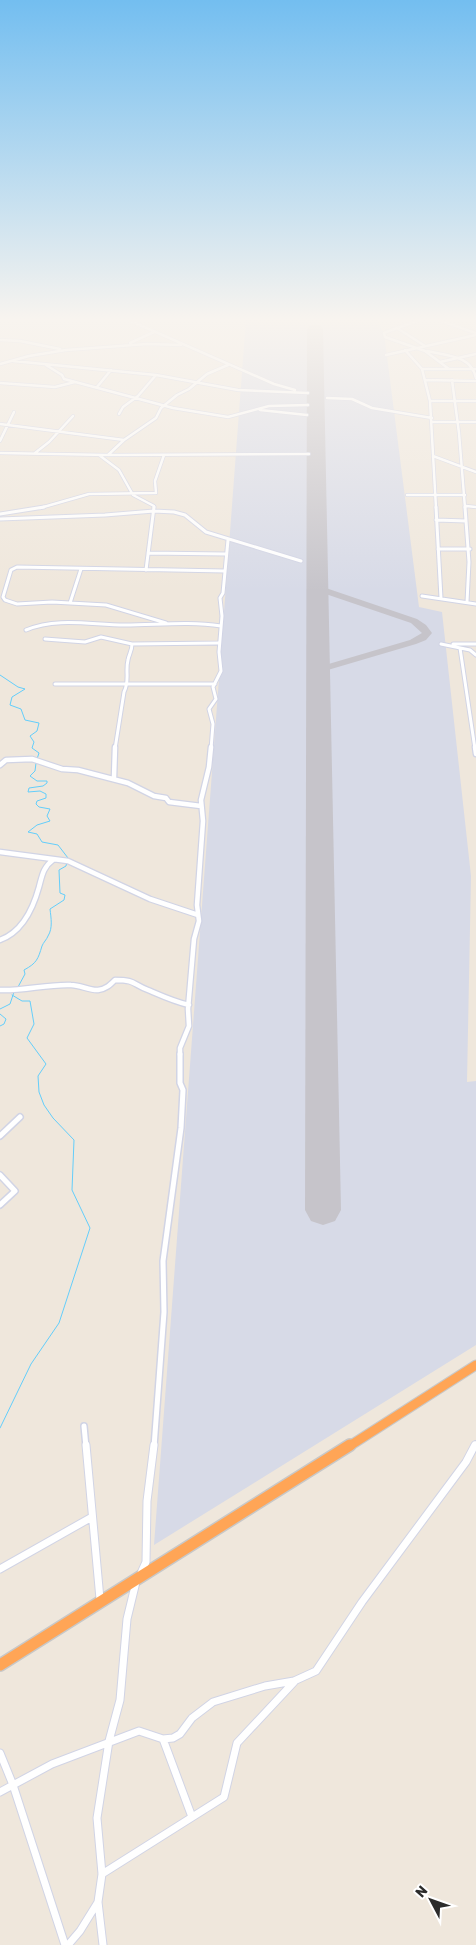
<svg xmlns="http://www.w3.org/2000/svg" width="476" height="1945" font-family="Rubik,sans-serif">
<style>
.airport{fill:#d7dae7}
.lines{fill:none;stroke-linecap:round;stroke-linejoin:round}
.stream{stroke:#64cefb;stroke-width:1}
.taxiway{fill:#c6c4ca;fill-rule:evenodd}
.runway{fill:#c6c4ca;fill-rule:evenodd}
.street-far4-casing{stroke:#d1d4e5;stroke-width:4}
.street-far3-casing{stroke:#d1d4e5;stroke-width:5}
.street-far2-casing{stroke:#d1d4e5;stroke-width:7}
.street-far1-casing{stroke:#d1d4e5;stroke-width:8}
.street-casing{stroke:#d1d4e5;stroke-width:9}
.highway-far1-casing{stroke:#c8c8c8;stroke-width:11}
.highway-casing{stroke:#c8c8c8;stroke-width:14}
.street-far4{stroke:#fff;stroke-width:2.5}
.street-far3{stroke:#fff;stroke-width:3}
.street-far2{stroke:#fff;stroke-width:4.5}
.street-far1{stroke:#fff;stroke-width:5}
.street{stroke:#fff;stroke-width:7}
.highway-far1{stroke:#ffa556;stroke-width:9}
.highway{stroke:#ffa556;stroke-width:11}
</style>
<rect width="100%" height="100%" fill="#efe7dc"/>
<path class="airport" d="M246,319H376L384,333L419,607L442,612L471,876L467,1082L476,1081V1345L154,1545Z"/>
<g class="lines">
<path class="stream" d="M0,675L18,687L25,689L12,697L10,705L21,709L25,720L39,723L37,731L30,736L34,742L32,748L39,753L37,759
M36,763L35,771L30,776L37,781H47V783L43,786L29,788L28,792L40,791L46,794V798L37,801L36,804L39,807L50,809L47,816L50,821L37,825L28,832L37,834L42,842L58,845L68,858
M18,987L25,974L24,970C37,963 38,959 42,946C43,943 47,939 48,936C53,928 51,918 50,909L64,900L65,895L60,893L59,870L66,866L67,862
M0,1009L10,1004L14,992
M0,1014L6,1019L4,1024L0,1026
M0,1428L31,1364L59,1323L90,1228L72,1190L74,1140L53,1118L44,1105L39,1092L38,1076L46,1064L27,1038L34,1024L30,1001H22L12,995"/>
<path class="taxiway" d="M317,585L417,619L426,625L432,633L426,640L416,644L321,672H315V668L410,640L422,633L411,623L314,590L313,588Z"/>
<path class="runway" d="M315,324L321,326L323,329L341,1210L335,1221L323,1225L311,1221L305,1210L307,329L309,326Z"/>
<defs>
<path id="street-far4" d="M126,319L274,384L295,390
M423,319L386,332L384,333L385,337L425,351L449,369
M435,319L476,333
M461,319L464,320
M397,328L425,346
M0,340L20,341L60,349
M130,343L154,332
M405,350L422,369L430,401L436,508
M427,351C447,356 471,355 476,378
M386,355L476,335
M13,361L156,375L238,390L308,393
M440,362L476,354
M0,364L29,356L66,350L147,344L181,345
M46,365L62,375L64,379L173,408L228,417L269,406L308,405
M422,369H476
M425,380L476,381
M452,380L459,433L465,508
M0,383L55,387L75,382
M97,387L111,370
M327,398L352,399L372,408L432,418
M430,401H476
M260,410L307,415
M119,414L123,407L138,396L156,375
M432,422H476
M0,424L124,440
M0,441L14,412
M0,453L108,455L309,454
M35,453L49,442L73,416
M99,455L119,470L133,495L154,506V508
M108,455L124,440L156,418L161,408L177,395L189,389L207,374L228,365
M433,456L476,472
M407,495H465
M466,506L476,507
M40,508L89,494L156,493L155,481L164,455"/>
<path id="street-far3" d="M436,507L441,598
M465,507L469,562L467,602
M0,514L44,507
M0,519L105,515L154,511L174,512L185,515L206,532L301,561
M436,520L466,521
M438,549H470
M148,553L226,554
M146,570L154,507
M422,596L476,604
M70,603L81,569
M166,623L106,605L52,602L17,604L5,600L3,597L11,570L17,567L225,571
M26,630C58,617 91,625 125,625C157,625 189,621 221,626
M45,639L85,642L101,637L132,644L218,643
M441,644L470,650L476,655
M453,644H476
M460,648L475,749
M55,684H215
M115,749L124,692C130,681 125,671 128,660C129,654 132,651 132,644
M211,749L213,724L209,709L216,699L213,687L221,671L219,652L222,616L220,598L223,593L228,540"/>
<path id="street-far2" d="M475,747L476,754
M0,765L6,760L32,759L62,769L78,770L128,783L154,796L166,798L169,802L201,806
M114,778L115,747
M0,852L68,861L150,899L198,915
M0,940C22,932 33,909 39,887C42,876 43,867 53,860
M0,990C24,991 47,984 71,985C80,985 91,991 98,990C106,989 110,985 115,980C136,980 132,984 148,990C162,996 175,1002 189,1005
M180,1055V1048L189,1026L188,1009L194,939L199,921L197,905L203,821L201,800L209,767L211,747"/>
<path id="street-far1" d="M0,1136L20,1117
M0,1175L15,1191L0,1205
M84,1426L86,1447
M154,1447L164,1312L163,1261L181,1128L183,1090L180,1083V1054
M475,1447L476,1444"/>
<path id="street" d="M86,1445L100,1599
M0,1569L92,1517
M141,1573L146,1562L147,1501L154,1445
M163,1739L192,1817
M0,1753L13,1785L65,1945
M0,1792L52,1764L139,1731L163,1739L173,1738L180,1734L192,1718L213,1702L265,1686L294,1681L316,1671L362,1602L466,1462L475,1445
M102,1874L224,1797L237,1743L294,1682
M98,1902L103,1945
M68,1945L80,1931L98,1902L102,1874L97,1818L109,1741L120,1700L127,1619L136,1582"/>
<path id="highway-far1" d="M348,1447L476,1365"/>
<path id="highway" d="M0,1665L350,1445"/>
</defs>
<use href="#street-far4" class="street-far4-casing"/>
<use href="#street-far3" class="street-far3-casing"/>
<use href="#street-far2" class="street-far2-casing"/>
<use href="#street-far1" class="street-far1-casing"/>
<use href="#street" class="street-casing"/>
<use href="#highway-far1" class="highway-far1-casing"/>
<use href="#highway" class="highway-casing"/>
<use href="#street-far4" class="street-far4"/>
<use href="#street-far3" class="street-far3"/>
<use href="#street-far2" class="street-far2"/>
<use href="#street-far1" class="street-far1"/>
<use href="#street" class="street"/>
<use href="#highway-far1" class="highway-far1"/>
<use href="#highway" class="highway"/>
</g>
<linearGradient id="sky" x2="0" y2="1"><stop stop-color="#73bef0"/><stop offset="0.54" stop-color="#f8f4ef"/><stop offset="1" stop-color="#f8f4ef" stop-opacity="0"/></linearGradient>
<rect width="476" height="591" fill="url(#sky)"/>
<g transform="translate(431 1900) rotate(311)" stroke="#ffffff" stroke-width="4" paint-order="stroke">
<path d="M0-4L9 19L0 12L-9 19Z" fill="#2b2b2b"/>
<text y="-8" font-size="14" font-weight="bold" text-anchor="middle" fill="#2b2b2b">N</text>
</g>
</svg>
